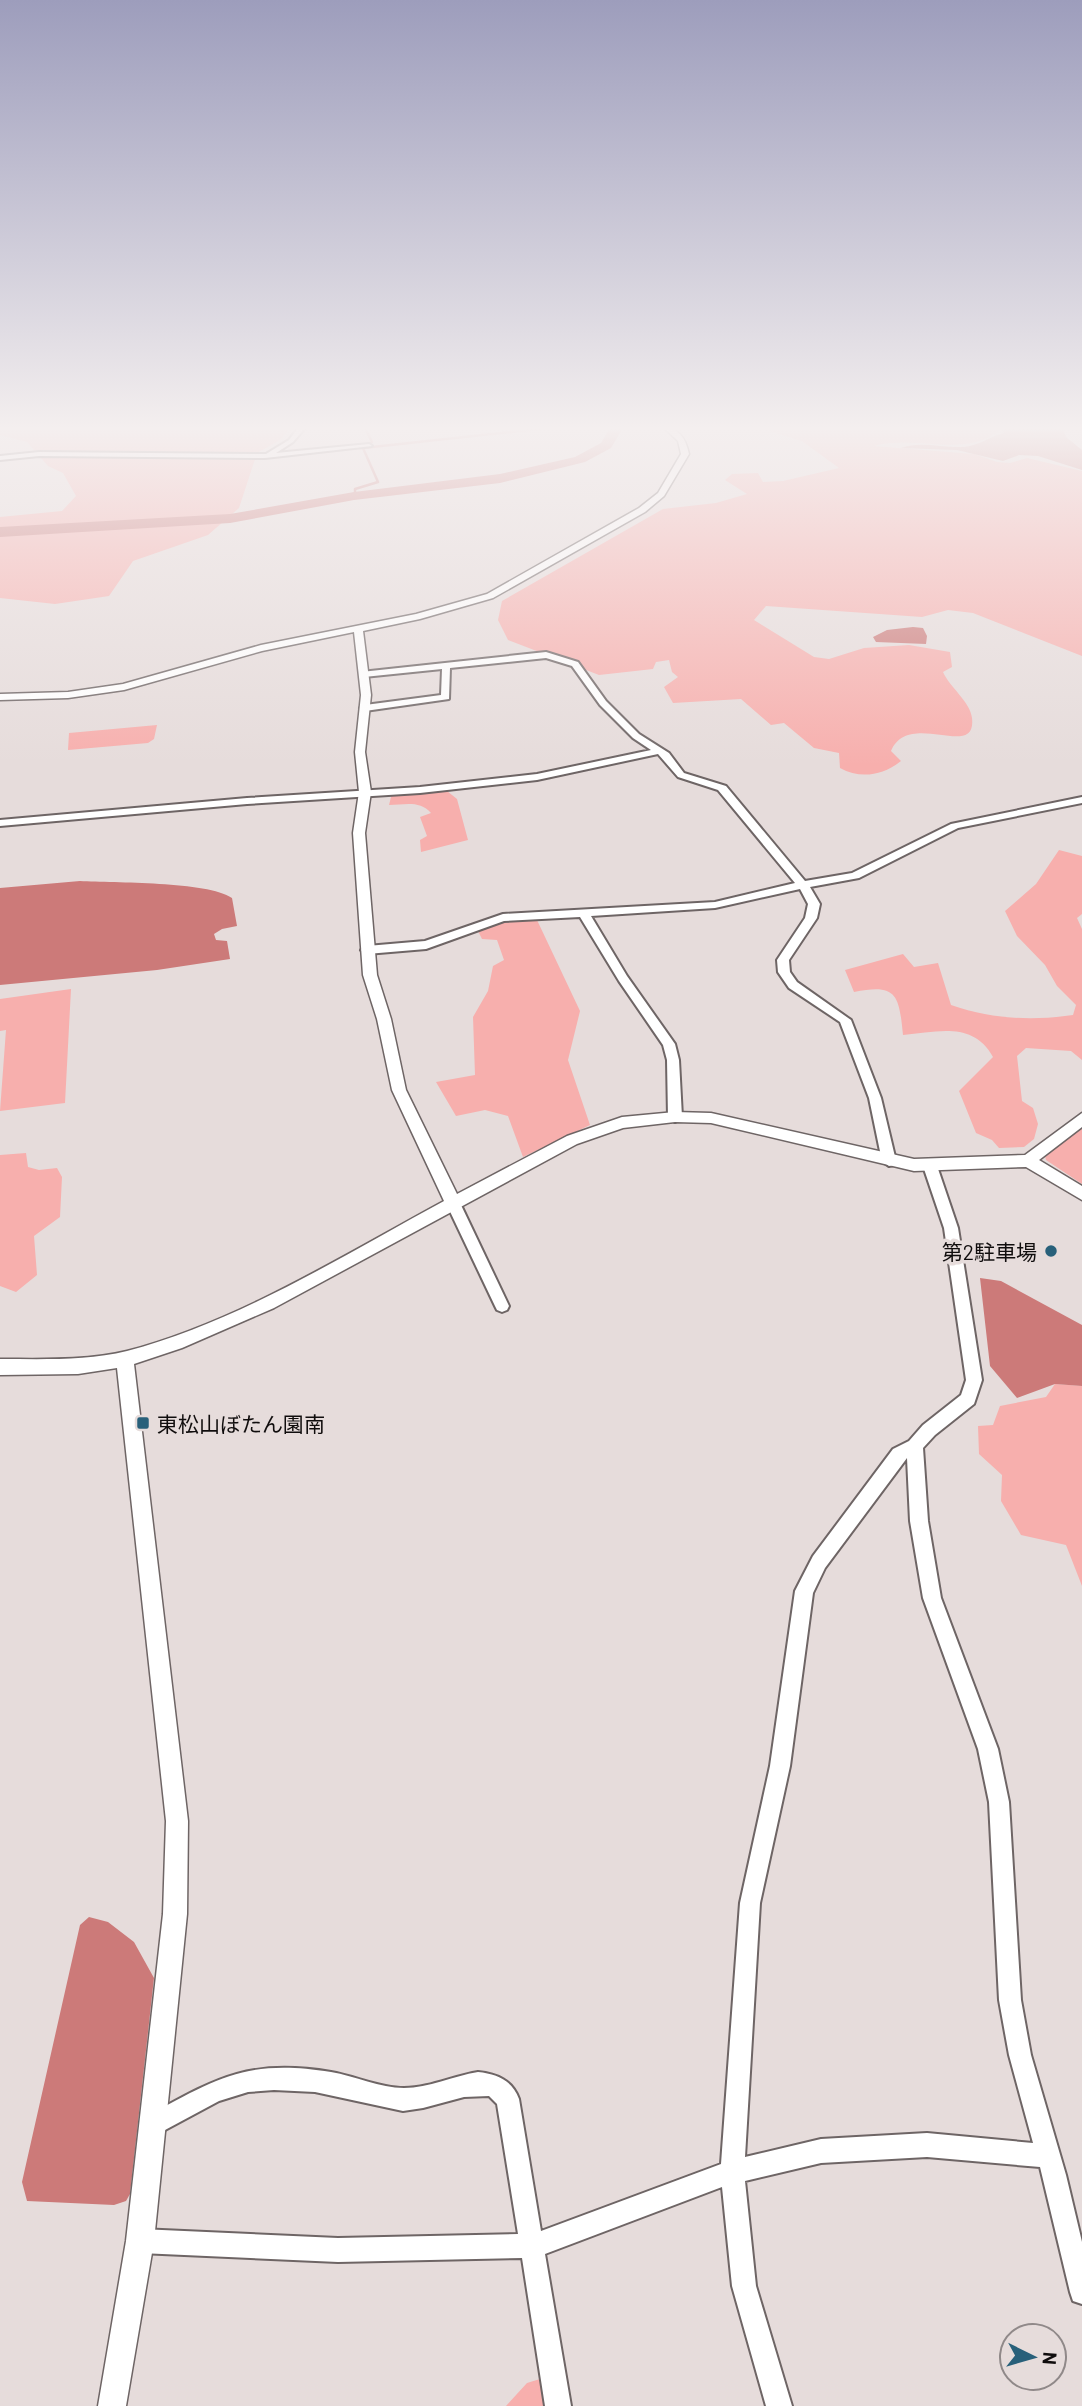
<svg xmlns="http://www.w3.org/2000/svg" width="1082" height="2406" font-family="Barlow,'Noto Sans JP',sans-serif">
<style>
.green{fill:#f7afad}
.water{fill:#cc7a79}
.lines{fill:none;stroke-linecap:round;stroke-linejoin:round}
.stream{stroke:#cc7a79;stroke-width:2.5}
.river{fill:#cc7a79;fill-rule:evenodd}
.minor-casing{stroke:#6e6565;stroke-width:4}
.tertiary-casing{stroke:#6e6565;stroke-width:3}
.minor{fill:#fff;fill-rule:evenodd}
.tertiary{fill:#fff;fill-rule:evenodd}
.poi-dot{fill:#28607a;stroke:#e6dcdb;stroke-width:2.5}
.labels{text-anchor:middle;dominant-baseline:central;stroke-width:7;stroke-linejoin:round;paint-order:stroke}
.poi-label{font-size:21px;fill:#100d0d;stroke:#e6dcdb;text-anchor:end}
</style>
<rect width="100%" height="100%" fill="#e6dcdb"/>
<path class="green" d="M0,428H290L280,440L257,453L239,508L208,535L133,561L109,596L55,604L0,598V517L62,511L76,496L63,473L48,466L27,442L0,435Z
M775,428H995L1000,430C965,459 915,434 874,446L974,454L997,462L1010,463L1027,458L1082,471V656L973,613L948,610L922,617L766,606L754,620L814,657L829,659L864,648L909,645L950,652L952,667L943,672C950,688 970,701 972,718C977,761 909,709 891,751L901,761C882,776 860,779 840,768L839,753L814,748L784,723L771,725L741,699L673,703L664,687L678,677L672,672L669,660L656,662L653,669L599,675L508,640L498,620L502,601L663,509L716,503L747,494L725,480L732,474L758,473L763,482L783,481L839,468L802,441L770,431Z
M157,725L154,739L148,743L68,750L69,733Z
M447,791L457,799L468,840L421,852L420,840L427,836L420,817L431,813C420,800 404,805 389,805L392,793Z
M1059,850L1082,856V914L1077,918L1082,929V1060L1071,1051L1026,1048L1017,1056L1022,1101L1033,1108L1038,1124L1034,1139L1024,1147L999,1148L992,1140L976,1133L959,1091L993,1057C973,1021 938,1032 903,1035C899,995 897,983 854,992L845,970L903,954L914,967L938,963L951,1005C992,1019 1031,1021 1073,1015L1076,1005L1057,986L1045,965L1017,936L1005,911L1036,884Z
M537,920L580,1011L568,1060L590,1125L523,1157L508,1116L485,1110L456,1116L436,1082L475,1075L473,1017L488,991L493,966L504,960L497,940L482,939L478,931L498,923Z
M71,989L65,1103L0,1111L6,1030L0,1031V999Z
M1082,1127V1184L1046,1160L1045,1156Z
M26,1153L28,1167L39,1170L57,1168L62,1177L60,1217L34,1236L37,1275L16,1292L0,1286V1155Z
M1055,1384L1082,1386V1586L1066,1545L1021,1535L1001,1501L1002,1475L979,1454L978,1426L993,1425L1000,1406L1046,1397Z
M540,2379L544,2406H506L527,2383Z"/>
<path class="water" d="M1000,428H1063L1066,437L1082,450V470L1038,456L1019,455L1003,461L957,450L901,448C921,441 942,448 963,447C979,446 990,436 1004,433Z
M913,627L923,628L927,636L926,644L876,642L873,637L887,630Z
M80,881C114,883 207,881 232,898L237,926L222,929L214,934L216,940L227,941L230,959L157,970L0,985V888Z
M980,1278L1001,1281L1082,1325V1386L1055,1384L1017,1398L990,1366Z
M89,1917L108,1922L134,1942L154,1978L130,2194L126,2201L114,2205L27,2201L22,2182L80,1925Z"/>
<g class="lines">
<path class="stream" d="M363,448L547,428
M355,496V489L378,482L363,448L372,442L365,428"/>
<path class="river" d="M610,428H623L611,448L585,462L500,483L354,500L230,523L0,537V527L230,514L354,492L500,474L575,457L601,443Z"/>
<defs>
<path id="minor" d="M298,428H305L293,442L276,453L369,444L372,446L265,458L39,456L0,460V456L39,452L266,454L289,440Z
M546,652L578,662L606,701L639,734L669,753L684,773L726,786L805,881L852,873L951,824L1082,797V803L958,828L859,878L810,887L820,904L817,918L789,960L790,972L797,982L851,1020L881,1098L896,1161L894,1165L889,1166L882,1161L869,1098L840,1022L789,988L778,972L777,960L805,918L808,904L800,889L715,908L591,916L627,976L675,1044L679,1060L682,1117L675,1122L668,1117L667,1060L663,1045L619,981L580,917L504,921L426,949L367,954L361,950L367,946L425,941L503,914L715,902L795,883L718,790L678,777L658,754L537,780L420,793L247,804L0,826V820L247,798L420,787L537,774L651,750L633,738L600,705L572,666L546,658L450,668L449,699L365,711L360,708L365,705L441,695L442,669L364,677L360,674L361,672Z
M930,1161L937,1166L958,1228L982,1380L974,1404L935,1435L923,1448L928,1521L941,1598L998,1749L1009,1802L1021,2000L1031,2055L1066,2175L1082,2242V2304L1073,2301L1070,2292L1040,2167L927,2157L821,2163L745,2181L756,2286L792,2406H766L732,2286L722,2187L545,2254L571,2406H545L522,2258L338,2262L140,2253L132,2249L128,2241L132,2233L140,2229L338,2238L518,2234L497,2104L489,2096L464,2097L423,2108L403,2111L315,2092L274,2090L248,2092L219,2101L152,2137L144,2134L141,2126L144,2118C215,2079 247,2058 331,2072C355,2076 380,2088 404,2088C429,2088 453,2076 478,2072C497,2074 512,2080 519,2099L541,2231L721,2164L740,1903L770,1766L795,1591L813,1556L893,1449L909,1441L923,1425L961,1395L966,1380L944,1228L923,1166ZM907,1458L910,1521L923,1598L978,1749L989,1802L999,2000L1009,2055L1033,2143L927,2133L821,2139L745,2157L760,1903L790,1766L813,1593L825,1568Z
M453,1197L458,1199L460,1203L509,1306L507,1310L502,1312L497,1310L495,1306L446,1203L448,1199Z"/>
<path id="tertiary" d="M664,428C680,428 686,440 689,454L664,496L645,512L493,598L420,619L363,631L371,695L365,752L371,792L365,833L377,975L391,1019L406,1090L457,1194L567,1136L622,1117L675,1112L711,1113L914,1159L1025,1155L1082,1113V1127L1039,1160L1082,1186V1200L1026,1167L914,1171L711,1123L675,1122L623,1128L577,1144L274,1308L182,1348L134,1364L188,1821L187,1914L154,2241L126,2406H98L126,2241L163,1914L166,1821L117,1368L78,1374L0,1375V1359C42,1359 86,1361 127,1351C238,1322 344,1255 444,1201L392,1090L377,1019L363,975L353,833L359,792L355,752L361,695L354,632L262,651L124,690L68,698L0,700V694L68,692L123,684L261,645L416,614L487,594L639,508L658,493L681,454L678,441Z"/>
</defs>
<use href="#minor" class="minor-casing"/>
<use href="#tertiary" class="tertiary-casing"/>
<use href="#minor" class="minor"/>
<use href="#tertiary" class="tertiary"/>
</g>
<linearGradient id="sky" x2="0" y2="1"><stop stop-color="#9d9dbc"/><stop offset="0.56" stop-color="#f4efef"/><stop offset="1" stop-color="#f4efef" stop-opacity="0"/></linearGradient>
<rect width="1082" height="765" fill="url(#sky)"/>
<g class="poi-dot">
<circle cx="1051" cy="1251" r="7"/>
<rect x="136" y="1416" width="14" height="14" rx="3.5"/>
</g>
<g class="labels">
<g class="poi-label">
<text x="1037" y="1251">第2駐車場</text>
<text x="157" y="1423" text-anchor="start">東松山ぼたん園南</text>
</g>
</g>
<g transform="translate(1033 2357) rotate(95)"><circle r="33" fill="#e6dcdb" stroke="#908989" stroke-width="2"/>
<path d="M0-5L12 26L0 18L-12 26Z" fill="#28607a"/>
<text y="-10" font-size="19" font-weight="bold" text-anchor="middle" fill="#100d0d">N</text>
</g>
</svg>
